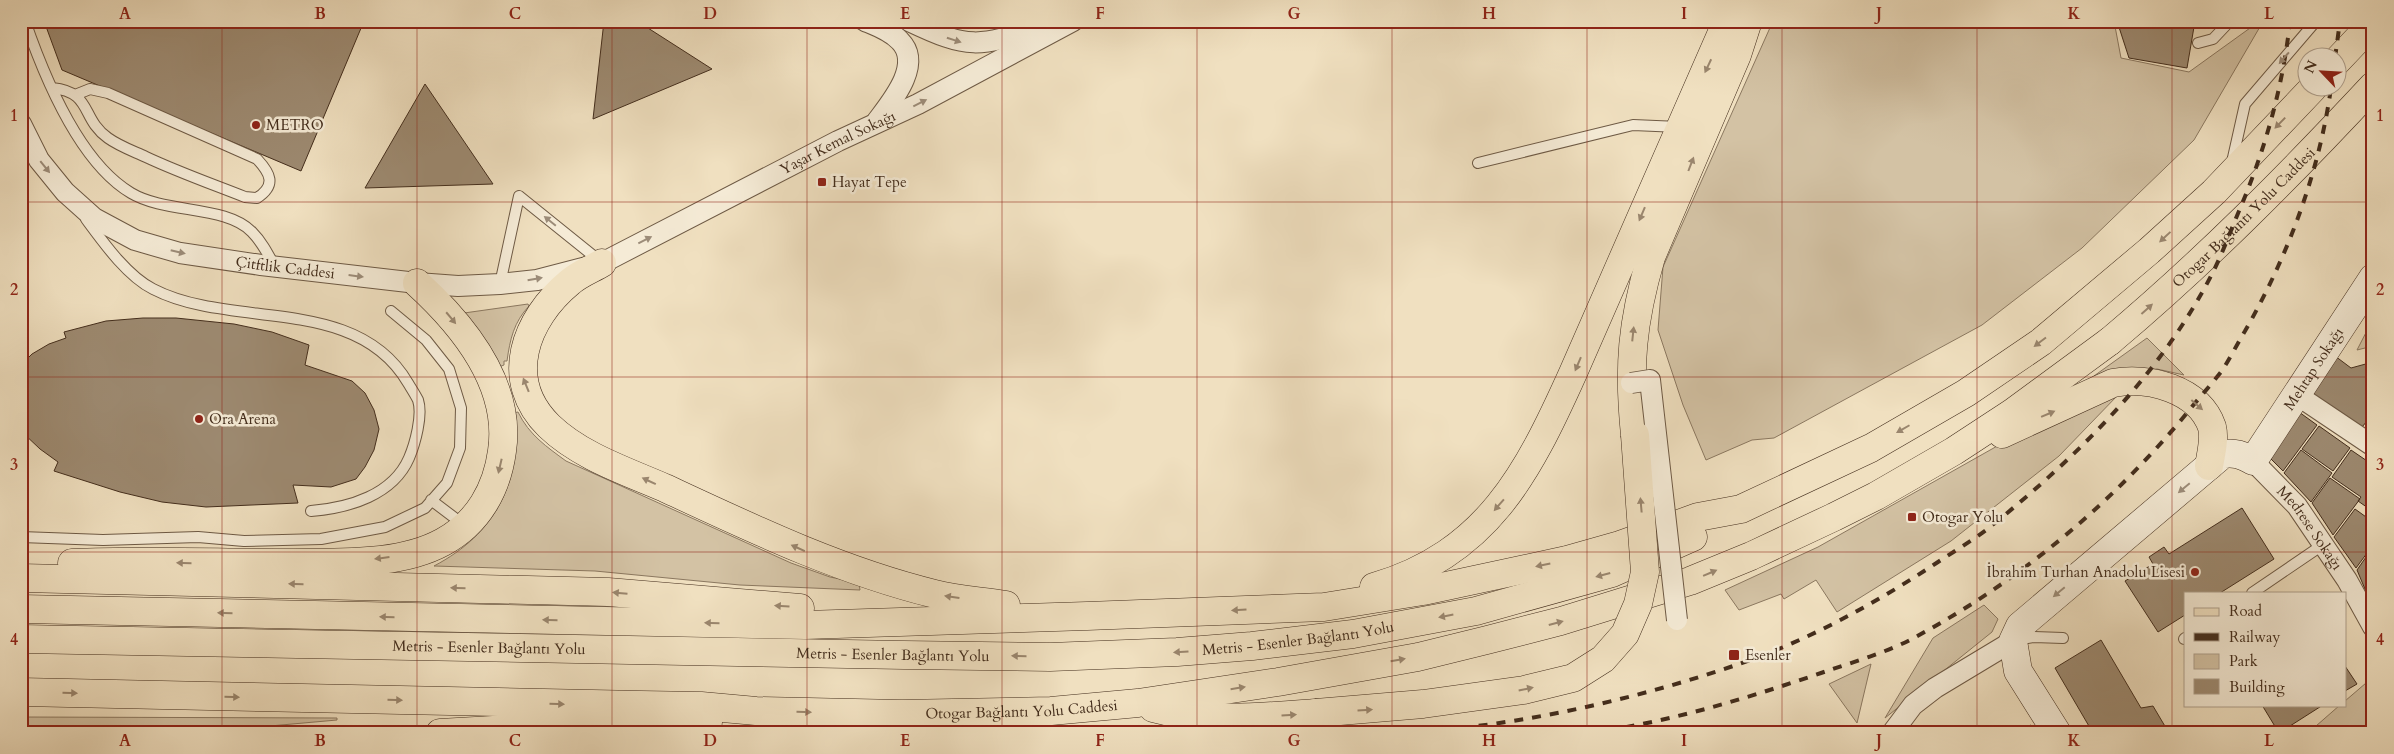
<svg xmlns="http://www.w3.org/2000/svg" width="2394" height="754" font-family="Cardo,serif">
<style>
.green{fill:#d3c2a4;stroke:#8b7860}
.building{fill:#9d8a71;stroke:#432d1c}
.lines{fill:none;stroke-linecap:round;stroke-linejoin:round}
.lane-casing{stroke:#6e5a45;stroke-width:12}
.street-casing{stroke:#6e5a45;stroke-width:22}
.secondary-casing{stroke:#432d1c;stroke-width:29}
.primary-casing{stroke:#432d1c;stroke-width:29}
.highway-casing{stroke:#432d1c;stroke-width:29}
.lane{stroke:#f5ebd6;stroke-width:10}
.street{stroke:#f5ebd6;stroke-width:20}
.secondary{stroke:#f5ebd6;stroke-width:28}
.primary{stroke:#f0e0c0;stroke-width:28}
.highway{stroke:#f0e0c0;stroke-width:28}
.rail{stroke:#432d1c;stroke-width:4;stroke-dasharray:9 9;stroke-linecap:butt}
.street-bridge-casing{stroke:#6e5a45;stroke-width:22;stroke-linecap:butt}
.highway-bridge-casing{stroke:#432d1c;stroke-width:29;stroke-linecap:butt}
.street-bridge{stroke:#f5ebd6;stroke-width:20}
.highway-bridge{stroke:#f0e0c0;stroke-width:28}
.oneway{fill:#9c8c79}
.oneway2{fill:#9a866e}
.grid{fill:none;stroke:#8f2418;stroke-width:1;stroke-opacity:0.55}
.poi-dot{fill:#8f2418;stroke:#f5ebd6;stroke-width:2}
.labels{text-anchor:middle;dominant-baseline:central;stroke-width:5;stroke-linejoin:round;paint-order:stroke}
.poi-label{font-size:15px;fill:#432d1c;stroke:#f5ebd6;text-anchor:start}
.street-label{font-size:15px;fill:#432d1c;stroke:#f5ebd6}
.neatline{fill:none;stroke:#8f2418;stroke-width:2}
.grid-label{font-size:16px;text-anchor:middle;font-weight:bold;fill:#8f2418}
</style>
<rect width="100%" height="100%" fill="#f0e0c0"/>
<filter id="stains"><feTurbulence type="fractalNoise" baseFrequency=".004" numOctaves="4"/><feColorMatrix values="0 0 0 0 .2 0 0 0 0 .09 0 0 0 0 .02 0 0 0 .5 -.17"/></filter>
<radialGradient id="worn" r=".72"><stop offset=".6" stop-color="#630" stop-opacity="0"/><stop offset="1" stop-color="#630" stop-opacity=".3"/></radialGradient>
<path class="green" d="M1773,21H2114L2121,58L2189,72L2257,23L2261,25L2194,140L2082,248L1982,325L1774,438L1752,440L1706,460L1683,405L1658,330L1663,267Z
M528,304L529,306C514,322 510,339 507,361H504V365L496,368L457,314Z
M2373,319V346L2357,350Z
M2147,338L2184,375L2157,369L2122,372L2066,396Z
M2118,395L2059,456L1951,541L1837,612L1816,580L1784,599L1781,594L1739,610L1725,590L1818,547L2015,436Z
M518,412C529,435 547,447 566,461L791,563L830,577L859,583L860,590L740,585L595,571L434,566C495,534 524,481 512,413Z
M1984,605L1998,619L1992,632L1885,718L1933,638Z
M1871,664L1857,723L1829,684Z
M2373,677V733H2308L2340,705H2345V701Z
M21,717L337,718V720L192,733H21Z"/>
<path class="building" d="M44,21H364L301,171L62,70Z
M604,21H637L712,69L593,119Z
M2117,21H2195L2187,68L2129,58Z
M425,84L493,184L365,188Z
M143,318H176L234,324L272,332L309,345L305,365L352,381L365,393L374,410L379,429L374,450L365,467L356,479L331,487L293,485L298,503L206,507L162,502L120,492L54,471L58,462L40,449L21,431V365L32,354L49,344L66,338L64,332L106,321Z
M2335,356L2351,368L2373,362V414L2362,427L2308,392Z
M2292,407L2317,425L2283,471L2261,449Z
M2319,426L2350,448L2333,471L2302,449Z
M2301,450L2332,473L2311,502L2284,473Z
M2351,450L2373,465V501L2368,508L2358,501L2361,497L2332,477Z
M2330,478L2360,499L2333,535L2312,503Z
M2242,508L2274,559L2220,593H2185V615L2158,632L2125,581L2153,564L2149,557L2164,547L2169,554Z
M2355,509L2373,522V545L2356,568L2334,537Z
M2373,547V598L2370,601L2357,570Z
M2101,640L2141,708L2153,706L2169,733H2093L2055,668Z
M2345,666L2357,684L2345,691Z
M2262,705H2323L2279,733Z
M2031,725L2034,733H2016Z"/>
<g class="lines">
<defs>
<path id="lane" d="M25,21C44,76 79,162 131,193C166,214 226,205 252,232C262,242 268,254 275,267
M2198,43L2213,39L2230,21
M52,88C93,92 80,118 108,138C119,146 133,151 146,157C178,172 212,184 245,197L257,198C277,185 270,173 257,159L108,93L90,89L75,95
M2232,162L2245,104L2316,21
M1478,163L1633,125L1679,127
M86,219C103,242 127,276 153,289C232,330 356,294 408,383C411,388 415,394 418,400C423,415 415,444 409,458C393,495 349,508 311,511
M500,284L519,196L601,262
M431,500L464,525
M21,537L103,540L198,537L244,541L321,539L385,527L425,508L447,483L460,448L461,408L449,369L426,340L391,311
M2252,593L2324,544
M2184,639L2185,638
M2016,640L2034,637L2063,638"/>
<g id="street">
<path d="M865,21C877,26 891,31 900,41C923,64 892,101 877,121"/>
<path d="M909,21C970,50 978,47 1040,27"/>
<path id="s1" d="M21,124L39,160L65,192L94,218L135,240L180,253L261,265L417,283L458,286L500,284L537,280L602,263L838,141L918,104L1073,21"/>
<path d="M2297,395L2373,446"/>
<path id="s2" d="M2253,461L2297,506L2347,580L2373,627"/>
<path d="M1892,733L1913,705L1935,688L2013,641"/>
</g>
<g id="secondary">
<path id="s3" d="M2057,733L2018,671L2013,641L2020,626L2223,454C2235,452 2242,455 2253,461L2373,278"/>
</g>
<g id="primary">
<path id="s4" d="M2110,341C2204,262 2289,176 2373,86"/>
</g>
<g id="highway">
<path d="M2336,62L2373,23"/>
<path d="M602,263C592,269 579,274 570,282C525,319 502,380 549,426C580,456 626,471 665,488C753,529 841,571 935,594C958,600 983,601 1006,605"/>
<path d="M2002,434L2113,383C2148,376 2199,389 2212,427C2215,439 2211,454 2209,466"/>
<path d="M1635,435C1628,367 1632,322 1651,257L1737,55L1748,21"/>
<path d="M72,563C145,560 218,563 291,563C340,562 399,566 443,542C478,523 497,489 502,451C512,384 463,325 417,283"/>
<path d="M21,578L608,592L800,608"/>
<path d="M1374,587C1487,554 1528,473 1573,373L1727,21"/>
<path d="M21,609L805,625L1087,616L1324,607L1423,591L1567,560L1620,545L1698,517L1741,509L1871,448L1966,393L2041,342L2149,251L2214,192L2313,88"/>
<path id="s5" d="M21,639L904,655L1050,657L1177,652L1252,646L1353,634L1476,611L1612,573L1693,537"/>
<path id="s6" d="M21,692L641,705L701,706L756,711L901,714L1051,711L1138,703L1278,682L1418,657L1487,640L1561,621L1690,581L1751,556L1834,517L1876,496L1954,451L2012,413L2110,341"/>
<path d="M1153,708C1206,723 1262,717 1316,713"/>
<path d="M440,733L564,726L662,725L708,722"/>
</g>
</defs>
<use href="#lane" class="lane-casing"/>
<use href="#street" class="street-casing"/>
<use href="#secondary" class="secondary-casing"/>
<use href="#primary" class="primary-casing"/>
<use href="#highway" class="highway-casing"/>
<use href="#lane" class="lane"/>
<use href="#street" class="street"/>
<use href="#secondary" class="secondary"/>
<use href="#primary" class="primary"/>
<use href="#highway" class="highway"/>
<path class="rail" d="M2335,58L2340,21
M1371,733C1395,732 1418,732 1441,730C1540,721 1646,696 1739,664C1807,641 1872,605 1932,566C1951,553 1972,541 1990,527C2077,457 2159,376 2211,276C2222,255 2230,232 2239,211C2265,150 2283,87 2290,21
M1590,733C1669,722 1745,699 1821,673C1850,663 1882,654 1910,640C2017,583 2110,506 2187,413C2198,399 2210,386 2221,372C2230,359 2237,344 2245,331C2288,256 2319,173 2331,88"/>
<defs>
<path id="street-bridge" d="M1631,383L1650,380L1677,620"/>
<path id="highway-bridge" d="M1316,713L1423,704L1524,690L1573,678L1603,659L1625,634L1638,604L1645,572L1635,435"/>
</defs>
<use href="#street-bridge" class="street-bridge-casing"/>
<use href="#highway-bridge" class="highway-bridge-casing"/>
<use href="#street-bridge" class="street-bridge"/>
<use href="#highway-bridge" class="highway-bridge"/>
</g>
<defs><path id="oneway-solid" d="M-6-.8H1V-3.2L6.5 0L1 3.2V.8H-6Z" transform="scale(1.25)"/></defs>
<g class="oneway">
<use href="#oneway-solid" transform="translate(954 40) rotate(18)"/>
<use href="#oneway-solid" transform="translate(2284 58) rotate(131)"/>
<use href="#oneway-solid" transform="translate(920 103) rotate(-27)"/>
<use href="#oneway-solid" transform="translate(45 167) rotate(51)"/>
<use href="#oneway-solid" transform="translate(550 221) rotate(-141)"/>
<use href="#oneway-solid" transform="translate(645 240) rotate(-27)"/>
<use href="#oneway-solid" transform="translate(178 252) rotate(13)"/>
<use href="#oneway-solid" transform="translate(356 276) rotate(7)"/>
<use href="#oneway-solid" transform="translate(535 279) rotate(-10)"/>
<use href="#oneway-solid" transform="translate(2184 488) rotate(140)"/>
<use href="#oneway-solid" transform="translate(2059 592) rotate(140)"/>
</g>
<g class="oneway2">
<use href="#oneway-solid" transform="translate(1708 66) rotate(115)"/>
<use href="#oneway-solid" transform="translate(2280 123) rotate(134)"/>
<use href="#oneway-solid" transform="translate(1691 164) rotate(-69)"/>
<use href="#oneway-solid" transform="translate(1642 214) rotate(113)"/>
<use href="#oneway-solid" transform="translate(2165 237) rotate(137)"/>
<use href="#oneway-solid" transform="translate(2147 309) rotate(-42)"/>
<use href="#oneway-solid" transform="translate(451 318) rotate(50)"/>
<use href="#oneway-solid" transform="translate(1633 334) rotate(-84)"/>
<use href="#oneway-solid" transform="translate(2040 342) rotate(143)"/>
<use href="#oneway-solid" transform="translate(1578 364) rotate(113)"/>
<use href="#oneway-solid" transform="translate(526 385) rotate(-112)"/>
<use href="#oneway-solid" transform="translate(2197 405) rotate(41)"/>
<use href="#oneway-solid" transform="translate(2048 414) rotate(-23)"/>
<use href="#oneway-solid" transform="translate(1903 429) rotate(150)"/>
<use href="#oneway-solid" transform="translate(500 466) rotate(103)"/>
<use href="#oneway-solid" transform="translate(649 481) rotate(-155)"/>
<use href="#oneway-solid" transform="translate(1499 505) rotate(131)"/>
<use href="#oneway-solid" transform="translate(1641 505) rotate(-95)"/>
<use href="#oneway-solid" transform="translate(798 548) rotate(-156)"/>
<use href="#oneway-solid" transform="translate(382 558) rotate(173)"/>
<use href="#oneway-solid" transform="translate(184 563) rotate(-179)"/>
<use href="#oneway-solid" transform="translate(1543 565) rotate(168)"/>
<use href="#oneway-solid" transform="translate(1710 573) rotate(-23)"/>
<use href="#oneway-solid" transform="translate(1603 575) rotate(165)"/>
<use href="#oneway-solid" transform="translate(296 584) rotate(-179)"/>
<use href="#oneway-solid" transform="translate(458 588) rotate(-178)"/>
<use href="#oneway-solid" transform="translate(620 593) rotate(-175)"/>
<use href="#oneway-solid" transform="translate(952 597) rotate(-172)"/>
<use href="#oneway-solid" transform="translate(782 606) rotate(-176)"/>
<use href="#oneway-solid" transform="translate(1239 610) rotate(177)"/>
<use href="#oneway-solid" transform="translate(225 613) rotate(-179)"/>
<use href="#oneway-solid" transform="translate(1446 616) rotate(169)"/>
<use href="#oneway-solid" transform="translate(387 617) rotate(-179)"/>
<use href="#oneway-solid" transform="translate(550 620) rotate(-179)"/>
<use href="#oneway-solid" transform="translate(712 623) rotate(-179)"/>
<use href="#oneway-solid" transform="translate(1556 623) rotate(-15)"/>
<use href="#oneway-solid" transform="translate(1181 652) rotate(176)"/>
<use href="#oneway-solid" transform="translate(1019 656) rotate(-179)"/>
<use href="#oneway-solid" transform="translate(1398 660) rotate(-10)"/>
<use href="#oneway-solid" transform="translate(1238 688) rotate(-9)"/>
<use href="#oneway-solid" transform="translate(1526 689) rotate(-12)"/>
<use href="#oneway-solid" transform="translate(70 693) rotate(1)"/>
<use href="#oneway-solid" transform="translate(232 697) rotate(1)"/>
<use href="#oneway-solid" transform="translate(395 700) rotate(1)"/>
<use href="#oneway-solid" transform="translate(557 704) rotate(1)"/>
<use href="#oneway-solid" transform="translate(1365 710) rotate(-4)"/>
<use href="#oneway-solid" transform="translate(804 712) rotate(1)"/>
<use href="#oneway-solid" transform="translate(1289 715) rotate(-4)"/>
</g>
<path class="grid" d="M222,21V733M417,21V733M612,21V733M807,21V733M1002,21V733M1197,21V733M1392,21V733M1587,21V733M1782,21V733M1977,21V733M2172,21V733M21,202H2373M21,377H2373M21,552H2373"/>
<g class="poi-dot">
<circle cx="256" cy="125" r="5"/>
<rect x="817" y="177" width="10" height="10" rx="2.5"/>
<circle cx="199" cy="419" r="5"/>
<rect x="1907" y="512" width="10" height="10" rx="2.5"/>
<circle cx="2195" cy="572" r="5"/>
<rect x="1728" y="649" width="12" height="12" rx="2.5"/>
</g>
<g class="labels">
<g class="poi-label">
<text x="266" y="125">METRO</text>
<text x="832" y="182">Hayat Tepe</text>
<text x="209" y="419">Ora Arena</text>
<text x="1922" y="517">Otogar Yolu</text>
<text x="2185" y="572" text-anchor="end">İbrahim Turhan Anadolu Lisesi</text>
<text x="1745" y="655">Esenler</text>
</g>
<g class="street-label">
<text stroke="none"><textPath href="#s1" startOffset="905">Yaşar Kemal Sokağı</textPath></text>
<text stroke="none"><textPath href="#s4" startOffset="182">Otogar Bağlantı Yolu Caddesi</textPath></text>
<text stroke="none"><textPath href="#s1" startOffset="320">Çitftlik Caddesi</textPath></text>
<text stroke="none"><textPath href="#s3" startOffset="528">Mehtap Sokağı</textPath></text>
<text stroke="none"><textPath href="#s2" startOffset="88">Medrese Sokağı</textPath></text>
<text stroke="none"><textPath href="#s5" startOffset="1278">Metris - Esenler Bağlantı Yolu</textPath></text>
<text stroke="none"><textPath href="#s5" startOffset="468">Metris - Esenler Bağlantı Yolu</textPath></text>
<text stroke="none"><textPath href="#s5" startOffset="872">Metris - Esenler Bağlantı Yolu</textPath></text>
<text stroke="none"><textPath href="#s6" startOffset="1001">Otogar Bağlantı Yolu Caddesi</textPath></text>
</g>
</g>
<rect width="2394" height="754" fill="none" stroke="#f0e0c0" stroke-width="55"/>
<rect x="2184" y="592" width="162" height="115" fill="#f5ebd6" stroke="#ae9f8c"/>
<rect x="2194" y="608" width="25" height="8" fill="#f0e0c0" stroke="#ae9f8c"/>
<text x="2229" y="616" font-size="15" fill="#432d1c">Road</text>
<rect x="2194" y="633" width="25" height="8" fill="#432d1c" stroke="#ae9f8c"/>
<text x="2229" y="642" font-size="15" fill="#432d1c">Railway</text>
<rect x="2194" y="654" width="25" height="15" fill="#d3c2a4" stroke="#ae9f8c"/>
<text x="2229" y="666" font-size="15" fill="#432d1c">Park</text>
<rect x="2194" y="679" width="25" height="15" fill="#9d8a71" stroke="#ae9f8c"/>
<text x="2229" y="692" font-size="15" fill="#432d1c">Building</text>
<g transform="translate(2322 72) rotate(295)"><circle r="24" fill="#f5ebd6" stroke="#ae9f8c"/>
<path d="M0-4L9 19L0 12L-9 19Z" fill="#8f2418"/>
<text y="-8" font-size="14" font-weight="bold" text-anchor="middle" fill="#432d1c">N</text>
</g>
<rect x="28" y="28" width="2338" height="698" class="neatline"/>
<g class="grid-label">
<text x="125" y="19">A</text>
<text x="320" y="19">B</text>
<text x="515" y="19">C</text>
<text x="710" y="19">D</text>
<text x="905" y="19">E</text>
<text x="1100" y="19">F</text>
<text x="1294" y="19">G</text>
<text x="1489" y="19">H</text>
<text x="1684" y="19">I</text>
<text x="1879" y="19">J</text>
<text x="2074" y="19">K</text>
<text x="2269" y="19">L</text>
<text x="14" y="121">1</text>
<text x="2380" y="121">1</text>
<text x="14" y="295">2</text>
<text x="2380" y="295">2</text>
<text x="14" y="470">3</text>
<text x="2380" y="470">3</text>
<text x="14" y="645">4</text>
<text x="2380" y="645">4</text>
<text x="125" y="746">A</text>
<text x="320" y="746">B</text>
<text x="515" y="746">C</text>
<text x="710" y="746">D</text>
<text x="905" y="746">E</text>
<text x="1100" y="746">F</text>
<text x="1294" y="746">G</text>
<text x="1489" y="746">H</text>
<text x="1684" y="746">I</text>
<text x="1879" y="746">J</text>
<text x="2074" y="746">K</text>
<text x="2269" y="746">L</text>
</g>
<rect width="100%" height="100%" filter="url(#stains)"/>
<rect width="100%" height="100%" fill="url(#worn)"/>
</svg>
